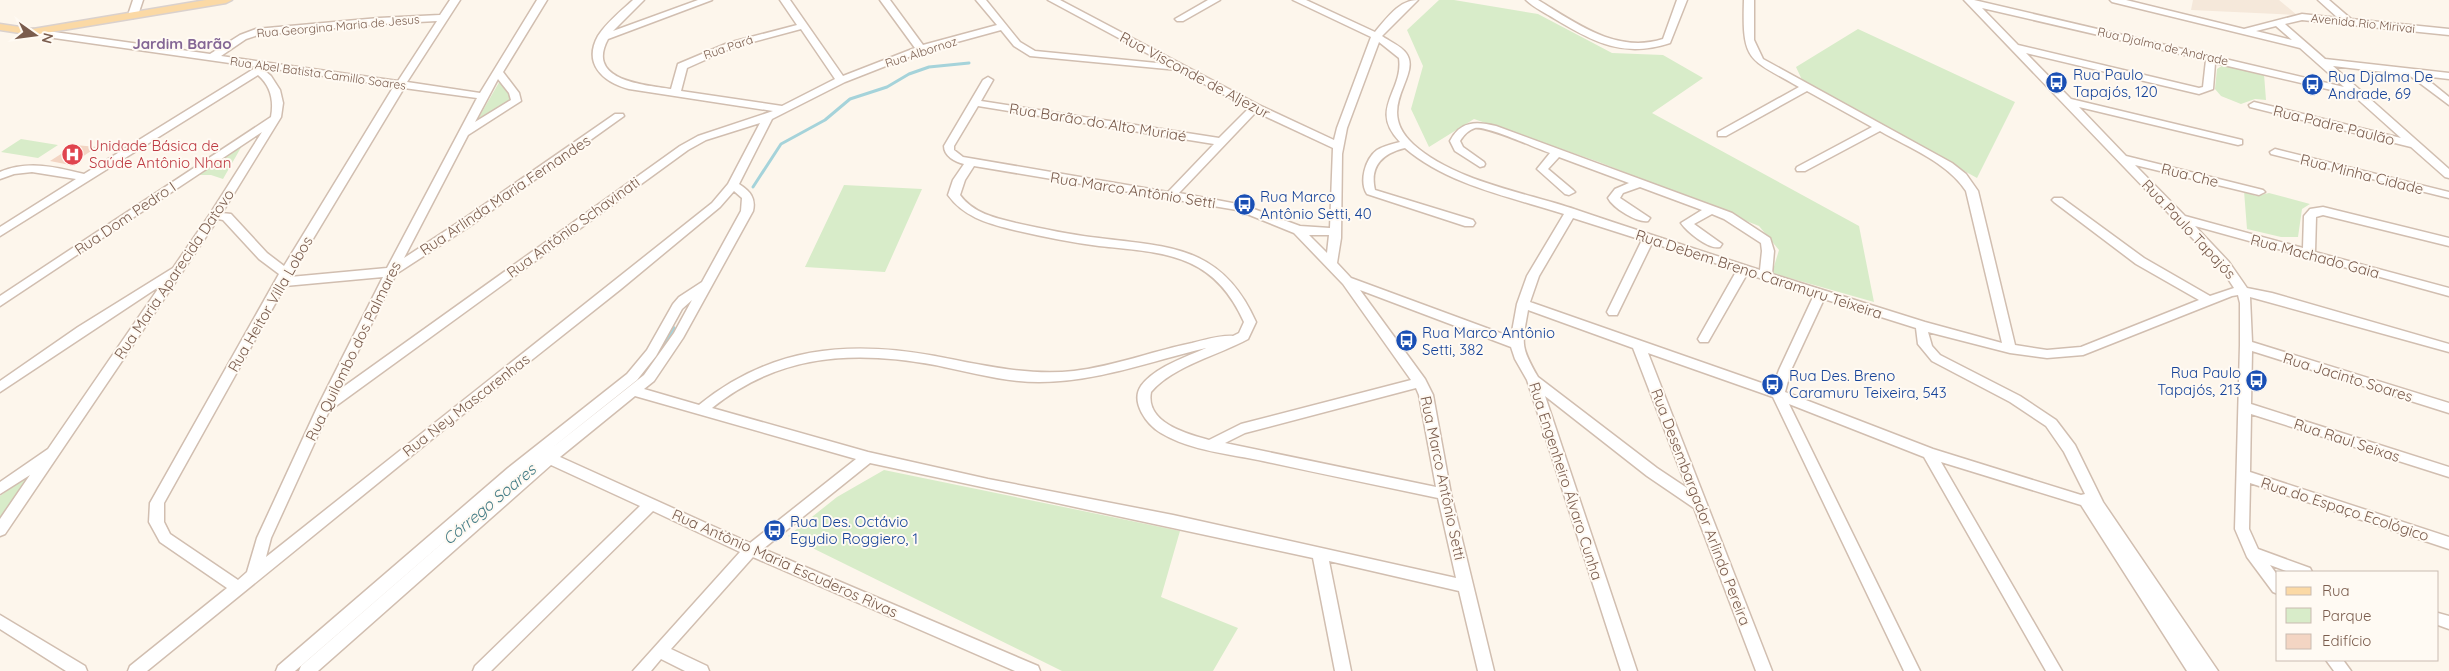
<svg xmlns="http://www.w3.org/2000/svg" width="2449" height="671" font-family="Quicksand,sans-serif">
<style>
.residential{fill:#f5e8da}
.green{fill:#d8ecc9}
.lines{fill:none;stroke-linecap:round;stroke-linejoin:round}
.stream-far1{stroke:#a5d3da;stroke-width:3}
.stream{stroke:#a5d3da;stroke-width:4.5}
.building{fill:#f3d5c3}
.minor-casing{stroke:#d1beb0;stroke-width:3}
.major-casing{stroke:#dad1cd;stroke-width:3}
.minor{fill:#fff;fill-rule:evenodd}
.major{fill:#fbd9a5;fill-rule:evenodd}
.labels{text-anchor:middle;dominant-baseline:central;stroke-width:4;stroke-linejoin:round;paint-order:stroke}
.far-street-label{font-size:12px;fill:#7a5c4d;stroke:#fffaf3}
.far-quarter-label{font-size:15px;font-weight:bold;fill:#846695;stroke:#fffaf3}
.transit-label{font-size:15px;fill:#164399;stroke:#fffaf3;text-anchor:start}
.street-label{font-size:15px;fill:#7a5c4d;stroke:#fffaf3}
.health-label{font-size:15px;fill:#be3a42;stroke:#fffaf3;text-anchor:start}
.water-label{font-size:16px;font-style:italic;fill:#437c86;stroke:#fffaf3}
</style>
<rect width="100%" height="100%" fill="#fdf6ec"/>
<path class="residential" d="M2193,0H2279L2297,15L2191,10Z"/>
<path class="green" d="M1439,0H1454L1538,14L1612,53L1663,55L1703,78L1652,113L1859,226L1874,302L1772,273L1779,250L1759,226L1599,162L1474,119L1429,147L1411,109L1423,66L1407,30Z
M1858,29L2015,102L1977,178L1803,82L1796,67Z
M2223,65L2264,74L2266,100L2255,99L2241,104L2221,96L2215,89L2217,69Z
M501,79L512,101L475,124Z
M21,139L58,145L38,158L1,152Z
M243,144L223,179L211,175H196Z
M844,185L922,189L885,272L805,267Z
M2244,191L2256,196L2269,193L2310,204L2302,209L2298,237H2281L2247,229Z
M884,470L1180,531L1161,597L1238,628L1213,671H1062L788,536L837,497Z
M31,473H35L2,518L0,517V496Z"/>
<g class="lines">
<path class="stream-far1" d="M753,187L781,144L825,120L850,99L887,87L909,74L929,67L969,63"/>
<path class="stream" d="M639,377L651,364L673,328
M575,429L587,419"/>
</g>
<path class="building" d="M75,145L97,147L70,165L50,161Z"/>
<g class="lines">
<defs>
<path id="minor" d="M133,0H143L138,15L133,18L128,15Z
M450,0H460L407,82L480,93L537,0H547L503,72L519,93L521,101L468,135L404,258L462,220L615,114H623L624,116L470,226L396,274L339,390L680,146L698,136L773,111L629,89C602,82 583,63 598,36C606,23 622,10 633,0H644L613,31L698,0H712L608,39C585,81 645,85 671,89L678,64L728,43L797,25L780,0H790L843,76L915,48L880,0H890L923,45L997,25L976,0H986L1020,42L1035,51L1167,64L1048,0H1060L1259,105L1334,140L1337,128L1371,37L1293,0H1306L1375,32C1387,18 1399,0 1418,0L1382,36C1389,41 1401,46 1406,53C1423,76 1373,107 1413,144C1454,181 1523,192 1574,209C1635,230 1699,250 1760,270L1762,251L1761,243L1724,219L1712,214L1694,224L1722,244L1720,247C1709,250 1687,232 1681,223L1702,210L1640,187L1623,193L1620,198L1650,218L1648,221C1637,223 1613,208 1608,198L1615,189L1629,183L1559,157L1548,169L1573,190L1575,192L1569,195L1565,194L1537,169L1550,153C1535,148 1488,126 1475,128C1468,130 1463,136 1460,141L1463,147L1484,162L1485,164L1484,166L1480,167L1455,151L1450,141C1460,121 1476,121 1496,126L1732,213L1770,238L1774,251L1772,274L1925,322L2002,343L1966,191C1947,162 1909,148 1880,131L1805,171H1797L1796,169L1797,167L1872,127L1807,91L1726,136H1718V132L1799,87C1748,58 1742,62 1744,0H1754V40L1763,59L1952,163L1966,174L1978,191L2015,345L2047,350L2081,347L2199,300L2136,264L2054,202L2052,200L2054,198H2062L2144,258L2210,296L2234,288L2221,268L1964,0H1974L2344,87L2300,48L2112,2L2110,0H2126L2244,29L2302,14L2338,18L2318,0H2329L2351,19L2449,29V35L2302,20L2285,24L2325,59L2449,73V79L2423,76L2449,97V105L2409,75L2333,66L2449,169V178L2445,177L2411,147L2250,107L2249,105L2254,102L2401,138L2353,95L2215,63L2213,89L2199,94L2026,53L2071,99L2242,140V144L2238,145L2079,107L2126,156L2263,190L2265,192L2259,195L2135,165L2185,216L2303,248L2304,216L2310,209L2323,207L2449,238V246L2323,215L2316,217L2315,252L2449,288V296L2195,226L2229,262L2247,288L2272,293L2449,344V352L2250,297L2252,342L2449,403V413L2252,351L2251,404L2449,467V477L2251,414L2250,472L2449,537V549L2250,483L2249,529L2258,549L2310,568L2312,572H2289L2270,565L2278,576V594L2273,592L2247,557L2235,529L2240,345V303L2238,295L2232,296L2083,355L2047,358L2010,353L1928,332L1932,346L1940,355L2020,396L2056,420L2075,445L2103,502L2218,671H2187L2081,505L1941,462L2062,671H2046L1924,457L1789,404L1920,671H1904L1773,397L1648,353L1772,671H1756L1694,508L1647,476L1545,396L1637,671H1621L1527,380L1515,359L1511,347L1360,290L1425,379L1433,395L1451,494L1494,671H1478L1459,591L1329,561L1351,671H1335L1313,558L870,463L763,549L1038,666L1040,671H1015L753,557L671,649L707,666L709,671H685L661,659L651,671H633L740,552L653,511L491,671H473L475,666L640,506L551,465L318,671H299L301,666L539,459L295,671H276L278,666L508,468L627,374L647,350L673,304L679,297L702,282L741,211L742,198L734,191L720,207L621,289L437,435L147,671H128L130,666L227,588L160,542L149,522L150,503L279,274L259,259L223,220L218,219L5,534L0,536V519L30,475L0,494V482L48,449L160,286L0,392V381L78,327L173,268L210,214L262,132L0,306V296L271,117C274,101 271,86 258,75L0,236V227L76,179L32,172L14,174L0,179V172C28,160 56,167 84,174L257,67L33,35L28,32L33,29L210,54L240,35L256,29L379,18L440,15ZM1982,8L2206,60L2203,87L2199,88L2018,45ZM437,21L398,81L221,56L246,39L258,35L379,24ZM2276,26L2292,40L2256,31ZM801,29L835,79L782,106L681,91L687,68L734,47ZM1001,30L1014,46L1030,56L1178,70L1249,108L1219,138L981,101L993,80L988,77L983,80L944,146C944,156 955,162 964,164L953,180L948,195C963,216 986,223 1010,229C1039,236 1069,242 1099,246C1165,253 1213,253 1244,322L1239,333L1233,336C1220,335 1205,340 1192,343C1153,351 1115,366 1074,371C1027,376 982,365 935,356C848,340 770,347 699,405L644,389L654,381L683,338L753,211C756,198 750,191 739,184L772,119L845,82L924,51ZM1379,42L1399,58C1404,91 1368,109 1400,142C1392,144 1384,146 1377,150C1365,159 1359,182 1367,194L1465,226H1473L1475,223L1473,220L1375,190C1369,165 1384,153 1405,148C1448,185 1511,197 1564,214L1527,276L1517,304L1511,337L1351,278L1337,263L1341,238L1342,154L1347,128ZM268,68L394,86L284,266L267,253L231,214L222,213L281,117L283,103L280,90L271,76L265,71ZM498,79L509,93L511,100L475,122ZM404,88L477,98L387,268L290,277ZM978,106L1214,144L1168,192L963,157L954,150V146ZM1256,112L1333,148L1330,228L1300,226L1243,205L1179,193ZM760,123L728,184L712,203L266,557L271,538L329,411L688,150L706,140ZM974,166L1237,210L1294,233L1343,284L1411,380L1241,424L1209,440C1187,434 1145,423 1151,392C1173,366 1219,355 1248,339L1256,322C1222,246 1171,247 1099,238C1071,235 1044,229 1016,223C995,218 973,213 960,195L965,180ZM1573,218L1642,240L1607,312L1609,315H1617L1652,243L1737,270L1698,339L1700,342H1708L1747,274L1814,295L1779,370L1773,387L1530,302L1539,276ZM1309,235H1329L1327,253ZM383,277L317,408L257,538L247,572L238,580L170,534L164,522V503L285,286ZM1824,299L1916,328L1918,344L1932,361L2010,402L2046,426L2064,452L2085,494L2081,495L1933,449L1785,392L1791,370ZM692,300L674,333L644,375L548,451L637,380L656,356L682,309ZM1528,310L1633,348L1687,488L1657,468L1538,377C1520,346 1522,344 1528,310ZM1206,348C1186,357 1155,367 1141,386C1130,402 1147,425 1161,433C1191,451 1230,454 1263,461C1322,474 1380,486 1438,498L1456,578L1173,515L988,479L868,452L712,408C779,354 853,350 935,365C969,372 1004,382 1039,382C1097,382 1151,361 1206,348ZM1416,388L1419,395L1436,487L1225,443L1245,433ZM635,396L856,459L750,543L560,457Z
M1208,0H1220L1183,21H1177L1175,19Z
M1526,0H1538C1576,23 1616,54 1663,39L1677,0H1687L1670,43C1624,58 1595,43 1555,19C1546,13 1534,8 1526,0Z
M2275,149L2449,192V198L2271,154L2270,152Z
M2438,613L2449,616V629L2438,625Z
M0,615L85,666L87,671H66L0,629Z
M2326,660H2343L2351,671H2334Z"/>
<path id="major" d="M206,0H232L226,3L33,35L0,30V24L33,29Z"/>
</defs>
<use href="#minor" class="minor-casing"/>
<use href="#major" class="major-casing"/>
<use href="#minor" class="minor"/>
<use href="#major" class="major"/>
</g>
<defs>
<symbol id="bus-disc" viewBox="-11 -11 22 22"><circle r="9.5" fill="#1a4fb4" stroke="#fffaf3"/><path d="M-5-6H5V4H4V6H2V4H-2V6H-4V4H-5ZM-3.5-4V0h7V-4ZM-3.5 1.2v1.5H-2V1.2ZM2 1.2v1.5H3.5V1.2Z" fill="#fff"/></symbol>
<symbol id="hospital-disc" viewBox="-11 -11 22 22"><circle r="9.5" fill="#e0444e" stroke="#fffaf3"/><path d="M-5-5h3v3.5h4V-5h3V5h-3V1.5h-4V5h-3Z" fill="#fff"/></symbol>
</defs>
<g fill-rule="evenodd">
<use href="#bus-disc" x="2044" y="70" width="25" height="25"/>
<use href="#bus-disc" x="2300" y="72" width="25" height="25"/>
<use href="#hospital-disc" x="60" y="142" width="25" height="25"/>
<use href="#bus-disc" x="1232" y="192" width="25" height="25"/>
<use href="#bus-disc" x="1394" y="328" width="25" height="25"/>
<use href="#bus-disc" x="2244" y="368" width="25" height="25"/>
<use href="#bus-disc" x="1760" y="372" width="25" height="25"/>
<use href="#bus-disc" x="762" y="518" width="25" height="25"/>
</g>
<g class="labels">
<g class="far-street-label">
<text transform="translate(2363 23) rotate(6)">Avenida Rio Mirivai</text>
<text transform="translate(338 26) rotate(-5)">Rua Georgina Maria de Jesus</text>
<text transform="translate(2163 46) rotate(13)">Rua Djalma de Andrade</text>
<text transform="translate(728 47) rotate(-19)">Rua Pará</text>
<text transform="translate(921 52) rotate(-18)">Rua Albornoz</text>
<text transform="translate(318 73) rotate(8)">Rua Abel Batista Camillo Soares</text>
</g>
<g class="far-quarter-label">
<text x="182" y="43">Jardim Barão</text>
</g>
<g class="transit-label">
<text x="2073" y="74">Rua Paulo<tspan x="2073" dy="17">Tapajós, 120</tspan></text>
<text x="2328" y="76">Rua Djalma De<tspan x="2328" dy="17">Andrade, 69</tspan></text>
<text x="1260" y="196">Rua Marco<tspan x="1260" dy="17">Antônio Setti, 40</tspan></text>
<text x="1422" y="332">Rua Marco Antônio<tspan x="1422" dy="17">Setti, 382</tspan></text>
<text x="2241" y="372" text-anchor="end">Rua Paulo<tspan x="2241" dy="17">Tapajós, 213</tspan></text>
<text x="1789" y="375">Rua Des. Breno<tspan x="1789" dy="17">Caramuru Teixeira, 543</tspan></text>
<text x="790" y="521">Rua Des. Octávio<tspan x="790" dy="17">Egydio Roggiero, 1</tspan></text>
</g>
<g class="street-label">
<text transform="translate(1195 75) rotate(28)">Rua Visconde de Aljezur</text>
<text transform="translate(1098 122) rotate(9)">Rua Barão do Alto Muriaé</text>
<text transform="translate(2334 125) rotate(14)">Rua Padre Paulão</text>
<text transform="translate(2362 174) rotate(14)">Rua Minha Cidade</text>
<text transform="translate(2190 175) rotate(14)">Rua Che</text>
<text transform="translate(1133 190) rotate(9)">Rua Marco Antônio Setti</text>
<text transform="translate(505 195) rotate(-34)">Rua Arlinda Maria Fernandes</text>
<text transform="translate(125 218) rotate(-34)">Rua Dom Pedro I</text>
<text transform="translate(573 227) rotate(-36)">Rua Antônio Schavinati</text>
<text transform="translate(2189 229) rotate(47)">Rua Paulo Tapajós</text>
<text transform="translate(2315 256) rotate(15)">Rua Machado Gaia</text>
<text transform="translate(174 274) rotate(-56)">Rua Maria Aparecida Datovo</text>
<text transform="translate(1759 274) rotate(18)">Rua Debem Breno Caramuru Teixeira</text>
<text transform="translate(270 304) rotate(-60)">Rua Heitor Villa Lobos</text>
<text transform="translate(353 351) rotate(-64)">Rua Quilombo dos Palmares</text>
<text transform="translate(2348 377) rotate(17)">Rua Jacinto Soares</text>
<text transform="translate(466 405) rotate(-38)">Rua Ney Mascarenhas</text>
<text transform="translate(2347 440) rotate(18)">Rua Raul Seixas</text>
<text transform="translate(1443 478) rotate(78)">Rua Marco Antônio Setti</text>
<text transform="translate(1566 481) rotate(72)">Rua Engenheiro Álvaro Cunha</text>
<text transform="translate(1701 507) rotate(69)">Rua Desembargador Arlindo Pereira</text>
<text transform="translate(2345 509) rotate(18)">Rua do Espaço Ecológico</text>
<text transform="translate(785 563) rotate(24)">Rua Antônio Maria Escuderos Rivas</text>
</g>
<g class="health-label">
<text x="89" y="145">Unidade Básica de<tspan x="89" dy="17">Saúde Antônio Nhan</tspan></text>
</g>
<g class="water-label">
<text transform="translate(489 504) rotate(-40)">Córrego Soares</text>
</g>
</g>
<rect x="2276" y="571" width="162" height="90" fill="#fffaf3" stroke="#cabbb1"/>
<rect x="2286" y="587" width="25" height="8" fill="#fbd9a5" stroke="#cabbb1"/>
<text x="2322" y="596" font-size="15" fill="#7a5c4d">Rua</text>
<rect x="2286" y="608" width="25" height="15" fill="#d8ecc9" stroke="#cabbb1"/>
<text x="2322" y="621" font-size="15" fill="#7a5c4d">Parque</text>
<rect x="2286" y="634" width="25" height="15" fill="#f3d5c3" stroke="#cabbb1"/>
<text x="2322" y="646" font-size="15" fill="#7a5c4d">Edifício</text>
<g transform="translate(35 35) rotate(104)" stroke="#fffaf3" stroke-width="4" paint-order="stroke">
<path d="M0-4L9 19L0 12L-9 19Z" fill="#7a5c4d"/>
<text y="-8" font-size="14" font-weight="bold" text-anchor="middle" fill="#7a5c4d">N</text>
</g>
</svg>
